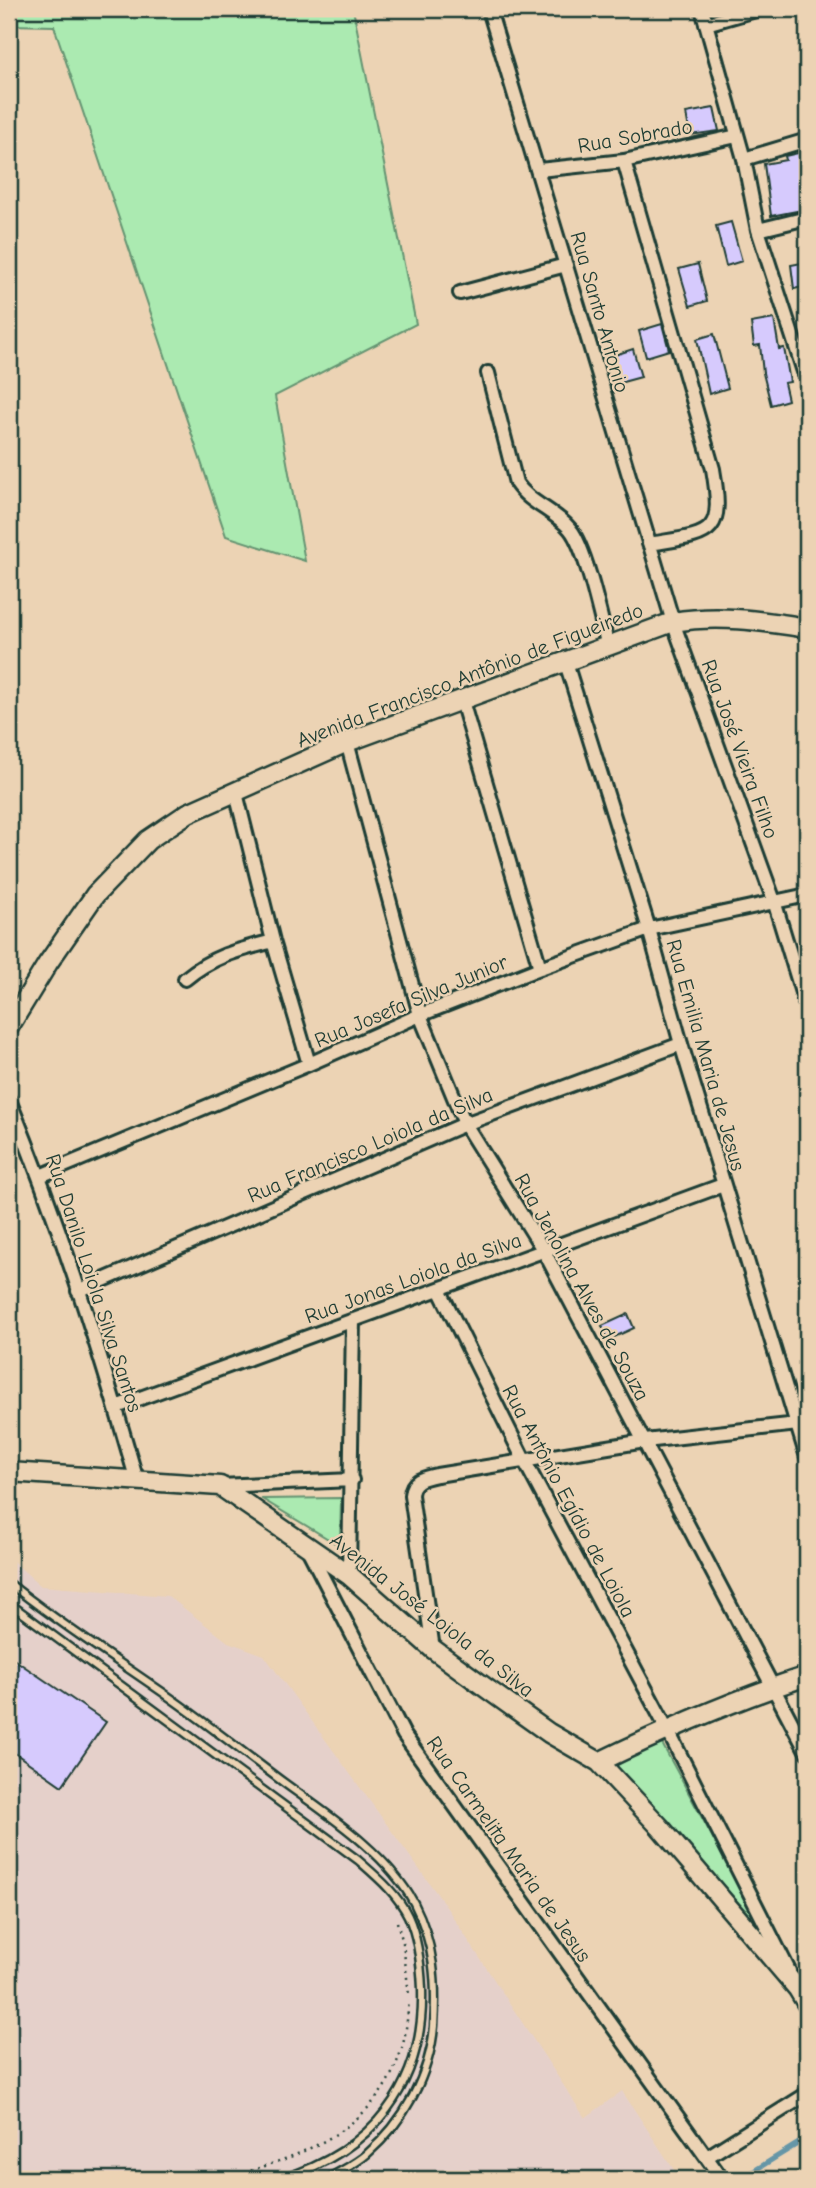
<svg xmlns="http://www.w3.org/2000/svg" width="816" height="2188" font-family="'Comic Neue',sans-serif">
<style>
.built{fill:#e5d0ca}
.green{fill:#abeab1;stroke:#659472;stroke-width:2}
.lines{fill:none;stroke-linecap:round;stroke-linejoin:round}
.stream{stroke:#6596a7;stroke-width:5}
.building{fill:#d6cafd;stroke:#1f3d34;stroke-width:2}
.lane-casing{stroke:#1f3d34;stroke-width:11}
.street-casing{stroke:#1f3d34;stroke-width:18}
.secondary-casing{stroke:#1f3d34;stroke-width:23}
.path{stroke:#1f3d34;stroke-width:2.5;stroke-dasharray:2 5;stroke-linecap:butt}
.lane{stroke:#ecd3b4;stroke-width:6}
.street{stroke:#ecd3b4;stroke-width:12}
.secondary{stroke:#ecd3b4;stroke-width:18}
.labels{text-anchor:middle;dominant-baseline:central;stroke-width:5;stroke-linejoin:round;paint-order:stroke}
.street-label{font-size:21px;fill:#1f3d34;stroke:#ecd3b4}
</style>
<rect width="100%" height="100%" fill="#ecd3b4"/>
<filter id="ink" filterUnits="userSpaceOnUse"><feTurbulence type="fractalNoise" baseFrequency=".0143" numOctaves="2"/><feDisplacementMap in="SourceGraphic" scale="14" xChannelSelector="R" yChannelSelector="G"/><feConvolveMatrix kernelMatrix="1 2 1 2 8 2 1 2 1" color-interpolation-filters="sRGB"/></filter>
<g filter="url(#ink)">
<path class="built" d="M9,1558L41,1586L168,1596L228,1642L264,1655L443,1902L585,2118L622,2091L680,2179H9Z"/>
<path class="green" d="M9,9H353L416,324L275,396L305,561L226,536L54,26L9,25Z
M341,1498L340,1546L262,1499Z
M660,1740L762,1929L616,1766Z"/>
<g class="lines">
<path class="stream" d="M744,2177L807,2138"/>
</g>
<path class="building" d="M714,108L719,131L690,135L686,113Z
M807,151V172L801,173L807,209L771,216L764,164L786,160L785,156Z
M731,222L742,261L726,266L716,226Z
M807,262V286L794,289L791,265Z
M698,264L707,301L690,306L679,269Z
M774,319L779,349L784,348L790,382L784,383L788,400L771,405L763,373L760,345L754,346L751,323Z
M662,324L669,350L646,357L639,331Z
M714,334L728,388L709,394L697,339Z
M633,349L641,377L619,383L612,356Z
M628,1314L634,1328L608,1340L602,1326Z
M9,1656L106,1722L62,1786L9,1749Z"/>
<g class="lines">
<defs>
<path id="lane" d="M9,1583C56,1621 106,1653 155,1687C199,1717 240,1750 283,1782C328,1815 387,1853 414,1903C434,1942 437,1983 434,2026C430,2075 404,2122 367,2154C356,2164 340,2171 327,2179
M9,1603L358,1860C376,1876 397,1893 408,1916C418,1938 421,1964 422,1989C425,2086 372,2151 281,2179"/>
<path id="street" d="M702,9L744,159L758,230L807,381
M490,13L673,622L774,901L807,1009
M706,24L759,9
M744,159L807,140
M624,161L713,469C725,538 710,534 649,544
M539,170L624,161L737,136
M758,230L807,218
M460,293L566,265
M488,373L516,483C530,504 554,510 570,529C586,548 601,619 608,647
M566,663L649,929L681,1044L807,1457
M462,701L540,968
M347,742L420,1015L465,1124L544,1251L807,1752
M236,793L273,941L309,1064
M185,979C213,956 238,950 273,941
M9,1100C60,1224 100,1352 137,1481
M40,1176L309,1064L420,1015L540,968L649,929L807,895
M439,1289L524,1460L667,1729L789,1971
M78,1291L465,1124L681,1044
M116,1407L723,1185
M220,1486L352,1480
M308,1549L404,1735L722,2179
M349,1575L353,1320
M433,1649L411,1495C412,1480 423,1478 437,1475L645,1441L807,1423
M707,2157L807,2094"/>
<path id="secondary" d="M9,1027L48,963L95,895L148,840L188,813L347,742L673,622C719,614 762,621 807,628
M9,1472L220,1486L349,1575L433,1649L486,1688L549,1733L599,1762L660,1827L798,1989L807,2004
M599,1762C667,1729 736,1699 807,1676"/>
</defs>
<use href="#lane" class="lane-casing"/>
<use href="#street" class="street-casing"/>
<use href="#secondary" class="secondary-casing"/>
<path class="path" d="M9,1755L11,1751
M397,1922L403,1943L409,1995
M224,2179C296,2157 373,2134 400,2054C406,2038 407,2019 409,2001"/>
<use href="#lane" class="lane"/>
<use href="#street" class="street"/>
<use href="#secondary" class="secondary"/>
</g>
</g>
<g class="labels">
<g class="street-label">
<text transform="translate(635 136) rotate(-10)">Rua Sobrado</text>
<text transform="translate(600 312) rotate(74)">Rua Santo Antonio</text>
<text transform="translate(470 675) rotate(-21)">Avenida Francisco Antônio de Figueiredo</text>
<text transform="translate(740 749) rotate(70)">Rua José Vieira Filho</text>
<text transform="translate(411 1001) rotate(-23)">Rua Josefa Silva Junior</text>
<text transform="translate(706 1055) rotate(74)">Rua Emilia Maria de Jesus</text>
<text transform="translate(370 1145) rotate(-23)">Rua Francisco Loiola da Silva</text>
<text transform="translate(413 1278) rotate(-20)">Rua Jonas Loiola da Silva</text>
<text transform="translate(94 1283) rotate(72)">Rua Danilo Loiola Silva Santos</text>
<text transform="translate(582 1287) rotate(61)">Rua Jenolina Alves de Souza</text>
<text transform="translate(569 1501) rotate(62)">Rua Antônio Egídio de Loiola</text>
<text transform="translate(432 1615) rotate(38)">Avenida José Loiola da Silva</text>
<text transform="translate(509 1849) rotate(55)">Rua Carmelita Maria de Jesus</text>
</g>
</g>
<rect width="816" height="2188" fill="none" stroke="#ecd3b4" stroke-width="35"/>
<rect x="18" y="18" width="781" height="2153" fill="none" stroke="#1f3d34" stroke-width="2.5" filter="url(#ink)"/>
</svg>
